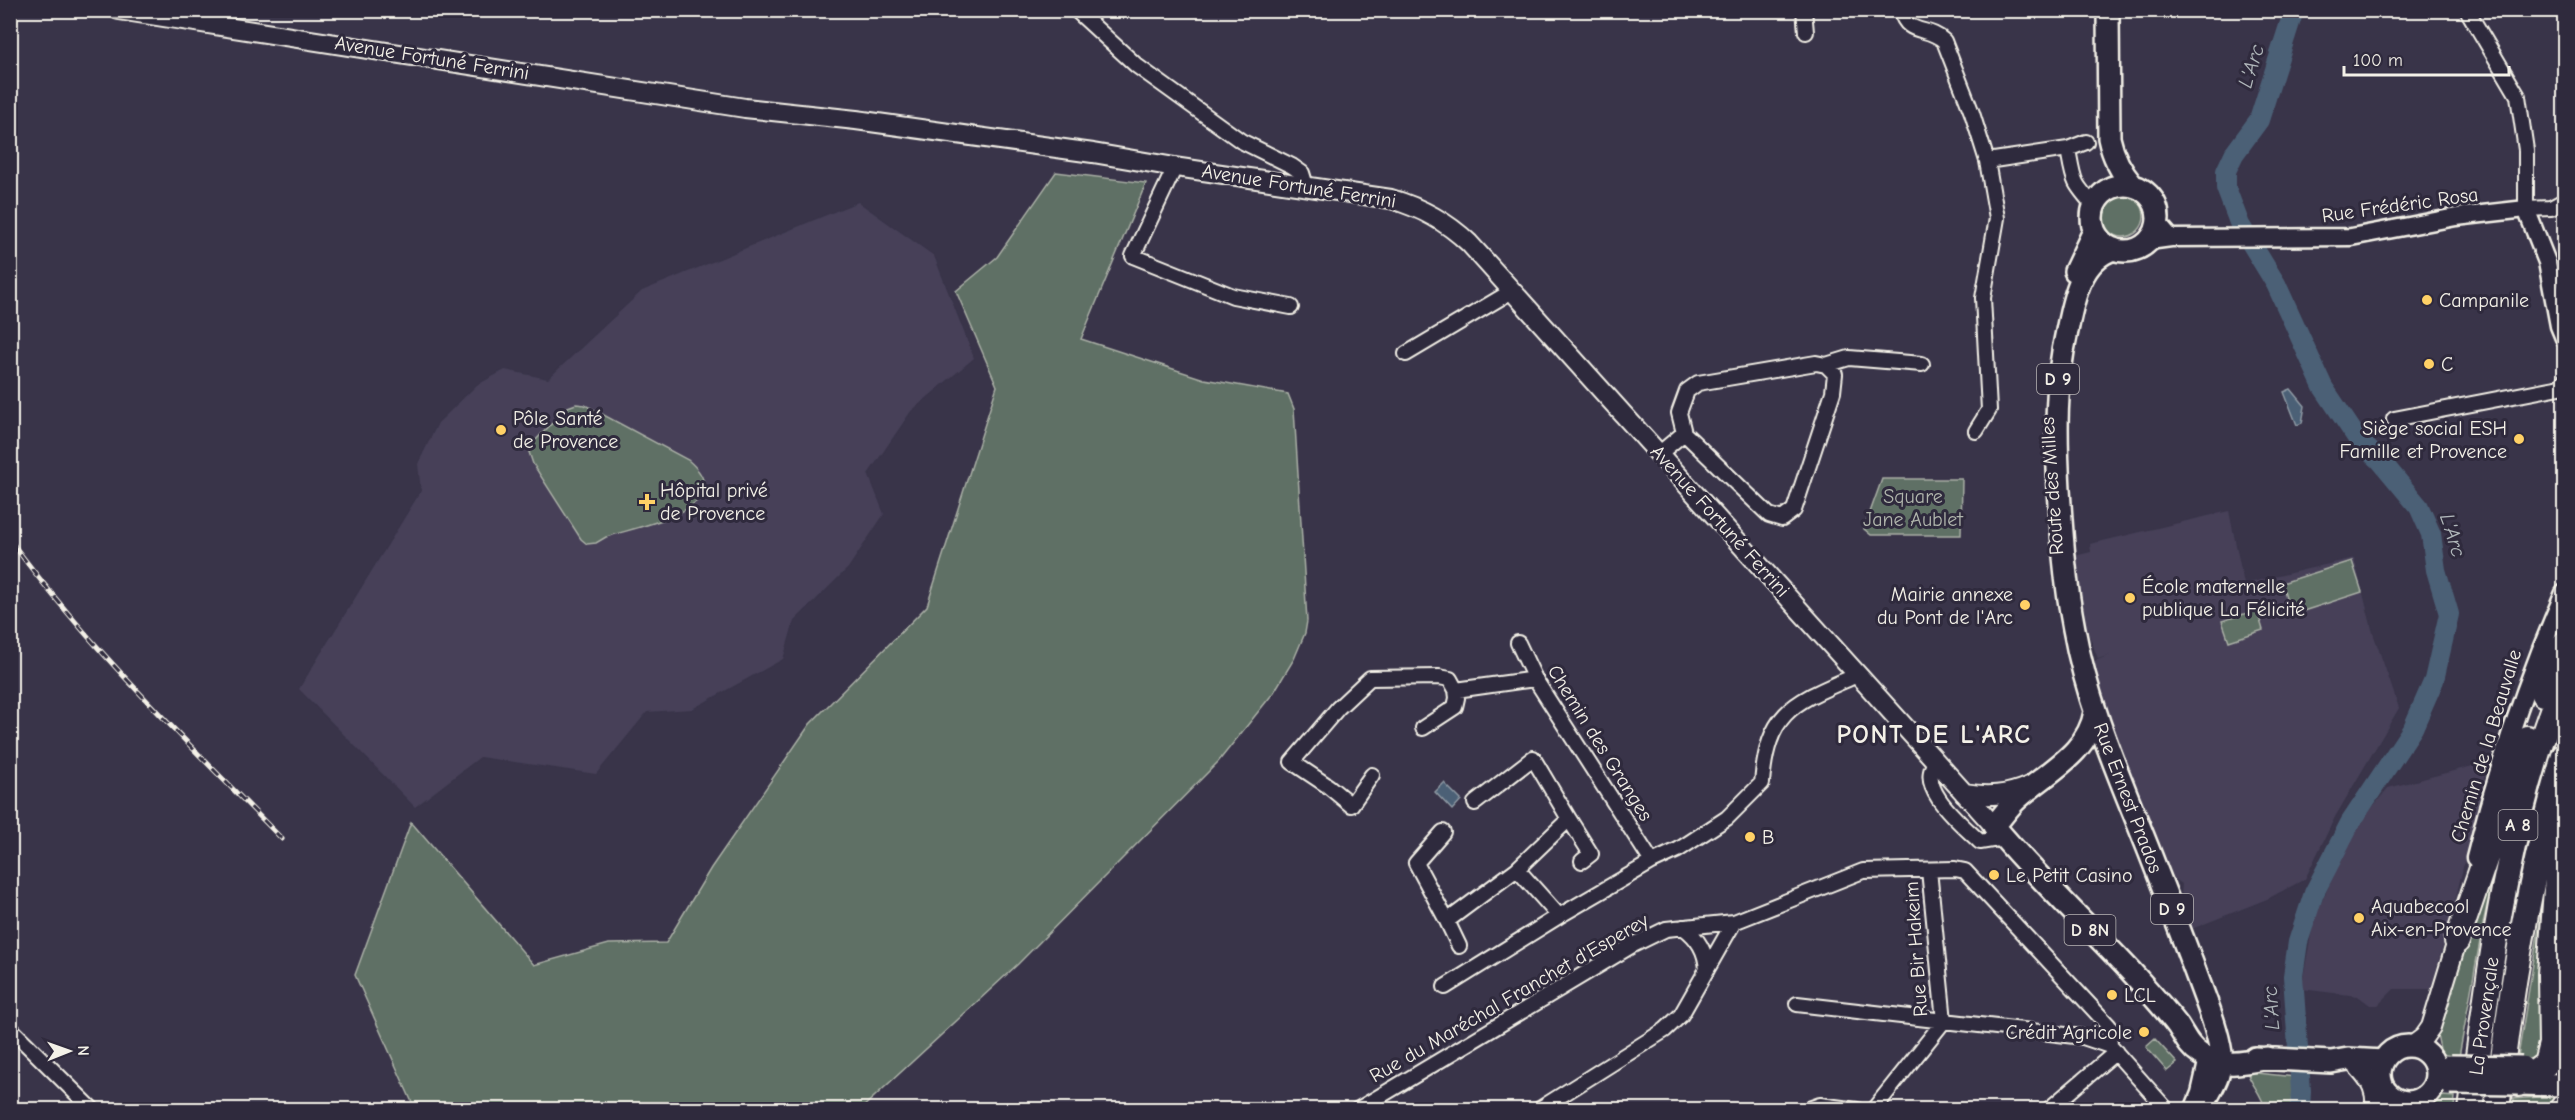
<svg xmlns="http://www.w3.org/2000/svg" width="2575" height="1120" font-family="'Comic Neue',sans-serif">
<style>
.built{fill:#464058}
.green{fill:#5f6f65;stroke:#aab0a6;stroke-width:1.5}
.water{fill:#4b6076;stroke:#8f9aa4;stroke-width:1.5}
.lines{fill:none;stroke-linecap:round;stroke-linejoin:round}
.river{stroke:#4b6076;stroke-width:20}
.minor-casing{stroke:#f4f1e8;stroke-width:18}
.tertiary-casing{stroke:#f4f1e8;stroke-width:21}
.secondary-casing{stroke:#f4f1e8;stroke-width:22}
.primary-casing{stroke:#f4f1e8;stroke-width:26}
.motorway-casing{stroke:#f4f1e8;stroke-width:28}
.minor{stroke:#2f2a3d;stroke-width:14}
.tertiary{stroke:#2f2a3d;stroke-width:16}
.secondary{stroke:#2f2a3d;stroke-width:18}
.primary{stroke:#2f2a3d;stroke-width:21}
.motorway{stroke:#2f2a3d;stroke-width:24}
.rail-casing{stroke:#f4f1e8;stroke-width:5}
.rail{stroke:#2f2a3d;stroke-width:3;stroke-dasharray:9;stroke-linecap:butt}
.primary-bridge-casing{stroke:#f4f1e8;stroke-width:26;stroke-linecap:butt}
.primary-bridge{stroke:#2f2a3d;stroke-width:21}
.poi-dot{fill:#ffd166;stroke:#2f2a3d;stroke-width:2}
.labels{text-anchor:middle;dominant-baseline:central;stroke-width:6;stroke-linejoin:round;paint-order:stroke}
.shield{fill:#2f2a3d;stroke:#b9b5b5;stroke-width:1.5}
.shield-label{font-size:18px;font-weight:bold;fill:#f4f1e8}
.street-label{font-size:20px;fill:#f4f1e8;stroke:#2f2a3d}
.poi-label{font-size:20px;fill:#f4f1e8;stroke:#2f2a3d;text-anchor:start}
.park-label{font-size:20px;fill:#b1b6ad;stroke:#2f2a3d}
.water-label{font-size:21px;font-style:italic;fill:#b0b7ba;stroke:#2f2a3d}
.district-label{font-size:26px;font-weight:bold;letter-spacing:1.5px;fill:#f4f1e8;stroke:#2f2a3d}
</style>
<rect width="100%" height="100%" fill="#393449"/>
<filter id="ink" filterUnits="userSpaceOnUse"><feTurbulence type="fractalNoise" baseFrequency=".0167" numOctaves="2"/><feDisplacementMap in="SourceGraphic" scale="12" xChannelSelector="R" yChannelSelector="G"/><feConvolveMatrix kernelMatrix="1 2 1 2 8 2 1 2 1" color-interpolation-filters="sRGB"/></filter>
<g filter="url(#ink)">
<path class="built" d="M2477,11H2564V20L2482,19Z
M858,202L934,256L974,358L911,411L868,474L884,514L848,568L794,621L783,659L692,709L647,712L596,774L480,757L415,807L299,689L421,491L418,464L438,423L477,385L505,370L548,379L642,291Z
M2229,511L2244,584L2354,558L2373,633L2399,708L2335,817L2305,879L2267,899L2189,930L2180,905L2182,884L2169,875L2090,663L2110,655L2098,659L2085,624L2078,591L2075,556L2091,552L2090,544Z
M2488,762L2452,914L2431,989H2394L2378,1005H2370L2358,996L2301,989L2314,919L2354,830L2388,788Z"/>
<path class="green" d="M1056,172L1146,183L1081,339L1204,379L1288,394L1294,409L1307,621L1305,633L1294,659L1274,692L1218,762L1018,964L861,1109H415L355,975L411,822L534,965L609,944L666,943L711,868L810,724L927,606L997,386L956,291L997,257Z
M2102 216a21 21 0 1 1 42 0a21 21 0 1 1-42 0Z
M576,404L585,405L688,460C744,508 638,526 606,537L596,543L587,544L581,539L533,464L529,452L532,444L568,407Z
M1882,479H1962L1961,535H1871L1864,529Z
M2352,561L2362,592L2291,615L2282,583Z
M2257,610L2263,630L2229,641L2222,621Z
M2507,813L2484,919L2459,1057L2441,1054L2437,1034L2468,926Z
M2563,818L2554,865L2544,1045L2536,1060L2518,1057L2546,884Z
M2155,1039L2177,1063L2167,1071L2146,1047Z
M2247,1072L2295,1077L2290,1109H2265C2262,1094 2252,1086 2247,1072Z
M2564,1095L2553,1109L2512,1110L2513,1099Z
M2443,1096L2455,1097L2454,1109H2426L2434,1106Z"/>
<path class="water" d="M2291,389L2305,406L2302,423L2297,425L2284,392Z
M1444,783L1461,800L1452,810L1435,792Z"/>
<g class="lines">
<path class="river" d="M2294,10L2259,120L2234,154L2226,171V188L2240,225L2276,284L2323,387L2359,441L2380,460L2419,507L2431,534L2436,570L2449,614L2434,680L2413,728L2350,823L2314,893L2298,942L2293,976L2301,1091L2300,1110"/>
<defs>
<path id="minor" d="M1076,10L1137,66L1241,141L1292,166L1302,173L1306,186
M1804,10L1806,32
M1901,10C1907,37 1928,25 1944,41L1972,113L1987,161
M2467,10L2518,96L2526,150V209L2551,208L2564,201
M2068,149L2086,142
M1175,167L1133,256L1233,296L1291,307
M1406,354L1512,291
M1816,363L1826,365L1835,374L1833,392L1794,510L1782,519L1769,515L1684,433L1679,413L1687,391L1698,383Z
M1826,365L1849,358L1922,364
M2394,419L2560,387L2564,381
M1976,431L1989,410L1983,298L1997,218L1987,161L2068,149C2074,182 2072,181 2094,206
M1660,453L1684,433
M1518,643L1535,679L1652,862
M1423,728L1455,707L1457,698L1456,690
M1935,763C1916,789 1963,825 1980,842L2004,838
M1372,775L1351,805L1328,786L1292,762L1338,708L1370,678L1439,677L1450,679L1456,690L1535,679
M1475,803L1533,758L1569,819L1517,869
M1569,819L1591,854L1582,861
M1443,832L1416,863L1447,921L1517,869L1559,916
M1447,921L1459,946
M1683,927C1698,938 1706,951 1707,970
M1445,987L1559,916L1652,862L1678,850L1727,818L1762,783C1768,708 1796,702 1857,675
M1797,1004L2083,1037L2110,1046
M10,1028L93,1110
M1357,1110L1631,946L1666,929L1734,922L1863,871L1955,869L1965,871L2109,1026L2110,1046L2167,1110
M1538,1110L1665,1030L1681,1015L1734,922
M1806,1110L1820,1105L1857,1110
M1873,1110L1944,1021L1929,870
M2048,1110L2116,1052"/>
<path id="tertiary" d="M2157,222L2171,238
M2149,241L2171,238L2351,237L2456,217L2526,209L2547,262L2559,326L2564,338
M2475,858C2497,767 2527,679 2564,593
M2193,1110L2200,1093L2208,1058L2221,1053C2227,1075 2212,1091 2203,1110"/>
<path id="secondary" d="M119,10L745,108L856,120L1093,153L1175,167L1391,199C1422,208 1446,221 1469,243L1994,826
M1964,793C1988,797 2006,796 2029,786
M2412,1046L2424,1037L2431,1027L2457,941
M2359,1068C2371,1081 2377,1091 2375,1110
M2384,1110L2395,1100"/>
<path id="primary" d="M2108,10L2109,138C2113,157 2120,171 2133,186
M2092 218a33 33 0 1 1 66 0a33 33 0 1 1-66 0Z
M2114,249C2080,259 2073,301 2067,331C2055,383 2056,436 2059,489C2062,536 2065,583 2074,629C2088,708 2122,782 2151,856C2167,897 2183,938 2198,979C2207,1004 2217,1027 2221,1053
M2075,271L2094,231
M2095,712C2088,755 2044,773 2015,801C2008,808 2001,818 1994,826C2038,879 2089,926 2136,977C2150,993 2165,1009 2178,1026C2185,1037 2189,1047 2200,1054C2222,1068 2244,1063 2267,1058
M2380 1074a28 28 0 1 1 56 0a28 28 0 1 1-56 0Z
M2255,1058L2331,1062L2348,1059L2383,1061
M2518,1084L2564,1085"/>
<path id="motorway" d="M2543,694L2564,644
M2457,941L2527,738
M2518,1084L2546,1064L2551,1044L2550,974L2556,889L2564,833
M2471,1110C2490,964 2508,816 2564,679
M2497,1110C2510,990 2530,871 2564,756
M2561,1110L2564,1106"/>
</defs>
<use href="#minor" class="minor-casing"/>
<use href="#tertiary" class="tertiary-casing"/>
<use href="#secondary" class="secondary-casing"/>
<use href="#primary" class="primary-casing"/>
<use href="#motorway" class="motorway-casing"/>
<use href="#minor" class="minor"/>
<use href="#tertiary" class="tertiary"/>
<use href="#secondary" class="secondary"/>
<use href="#primary" class="primary"/>
<use href="#motorway" class="motorway"/>
<defs>
<path id="rail" d="M10,540C90,649 188,743 282,839"/>
</defs>
<use href="#rail" class="rail-casing"/>
<use href="#rail" class="rail"/>
<defs>
<path id="primary-bridge" d="M2450,1066L2522,1067
M2450,1083L2518,1084"/>
</defs>
<use href="#primary-bridge" class="primary-bridge-casing"/>
<use href="#primary-bridge" class="primary-bridge"/>
</g>
</g>
<g class="poi-dot">
<circle cx="2427" cy="300" r="6"/>
<circle cx="2429" cy="364" r="6"/>
<circle cx="501" cy="430" r="6"/>
<circle cx="2519" cy="439" r="6"/>
<path d="M644 493h6v6h6v6h-6v6h-6v-6h-6v-6h6z"/>
<circle cx="2130" cy="598" r="6"/>
<circle cx="2025" cy="605" r="6"/>
<circle cx="1750" cy="837" r="6"/>
<circle cx="1994" cy="875" r="6"/>
<circle cx="2359" cy="918" r="6"/>
<circle cx="2112" cy="995" r="6"/>
<circle cx="2144" cy="1032" r="6"/>
</g>
<g class="labels">
<g class="shield">
<rect x="2037" y="364" width="42" height="30" rx="4.5"/>
<rect x="2498.5" y="810" width="39" height="30" rx="4.5"/>
<rect x="2151" y="894" width="42" height="30" rx="4.5"/>
<rect x="2064.5" y="915" width="51" height="30" rx="4.5"/>
</g>
<g class="shield-label">
<text x="2058" y="379">D 9</text>
<text x="2518" y="825">A 8</text>
<text x="2172" y="909">D 9</text>
<text x="2090" y="930">D 8N</text>
</g>
<g class="street-label">
<text transform="translate(432 58) rotate(9)">Avenue Fortuné Ferrini</text>
<text transform="translate(1299 186) rotate(9)">Avenue Fortuné Ferrini</text>
<text transform="translate(2400 205) rotate(-8)">Rue Frédéric Rosa</text>
<text transform="translate(2052 486) rotate(-94)">Route des Milles</text>
<text transform="translate(1720 521) rotate(48)">Avenue Fortuné Ferrini</text>
<text transform="translate(1600 743) rotate(58)">Chemin des Granges</text>
<text transform="translate(2486 746) rotate(-73)">Chemin de la Beauvalle</text>
<text transform="translate(2128 798) rotate(69)">Rue Ernest Prados</text>
<text transform="translate(1916 949) rotate(-94)">Rue Bir Hakeim</text>
<text transform="translate(1509 998) rotate(-30)">Rue du Maréchal Franchet d'Esperey</text>
<text transform="translate(2484 1016) rotate(-82)">La Provençale</text>
</g>
<g class="poi-label">
<text x="2439" y="300">Campanile</text>
<text x="2441" y="364">C</text>
<text x="513" y="418">Pôle Santé<tspan x="513" dy="23">de Provence</tspan></text>
<text x="2507" y="428" text-anchor="end">Siège social ESH<tspan x="2507" dy="23">Famille et Provence</tspan></text>
<text x="660" y="490">Hôpital privé<tspan x="660" dy="23">de Provence</tspan></text>
<text x="2142" y="586">École maternelle<tspan x="2142" dy="23">publique La Félicité</tspan></text>
<text x="2013" y="594" text-anchor="end">Mairie annexe<tspan x="2013" dy="23">du Pont de l'Arc</tspan></text>
<text x="1762" y="837">B</text>
<text x="2006" y="875">Le Petit Casino</text>
<text x="2371" y="906">Aquabecool<tspan x="2371" dy="23">Aix-en-Provence</tspan></text>
<text x="2124" y="995">LCL</text>
<text x="2132" y="1032" text-anchor="end">Crédit Agricole</text>
</g>
<g class="park-label">
<text x="1913" y="496">Square<tspan x="1913" dy="23">Jane Aublet</tspan></text>
</g>
<g class="water-label">
<text transform="translate(2251 66) rotate(-72)">L'Arc</text>
<text transform="translate(2453 535) rotate(73)">L'Arc</text>
<text transform="translate(2271 1008) rotate(-93)">L'Arc</text>
</g>
<g class="district-label">
<text x="1934" y="735">PONT DE L'ARC</text>
</g>
</g>
<rect width="2575" height="1120" fill="none" stroke="#2f2a3d" stroke-width="36"/>
<rect x="18" y="18" width="2539" height="1084" fill="none" stroke="#f4f1e8" stroke-width="2" filter="url(#ink)"/>
<g transform="translate(69 1051) rotate(89)" stroke="#2f2a3d" stroke-width="4.5" paint-order="stroke">
<path d="M0-4.5L10 22L0 15L-10 22Z" fill="#f4f1e8"/>
<text y="-9" font-size="16" font-weight="bold" text-anchor="middle" fill="#f4f1e8">N</text>
</g>
<path d="M2344 66v9h165v-9" fill="none" stroke="#f4f1e8" stroke-width="3"/>
<text x="2353" y="66" font-size="18" fill="#f4f1e8" stroke="#2f2a3d" stroke-width="4.5" paint-order="stroke">100 m</text>
</svg>
